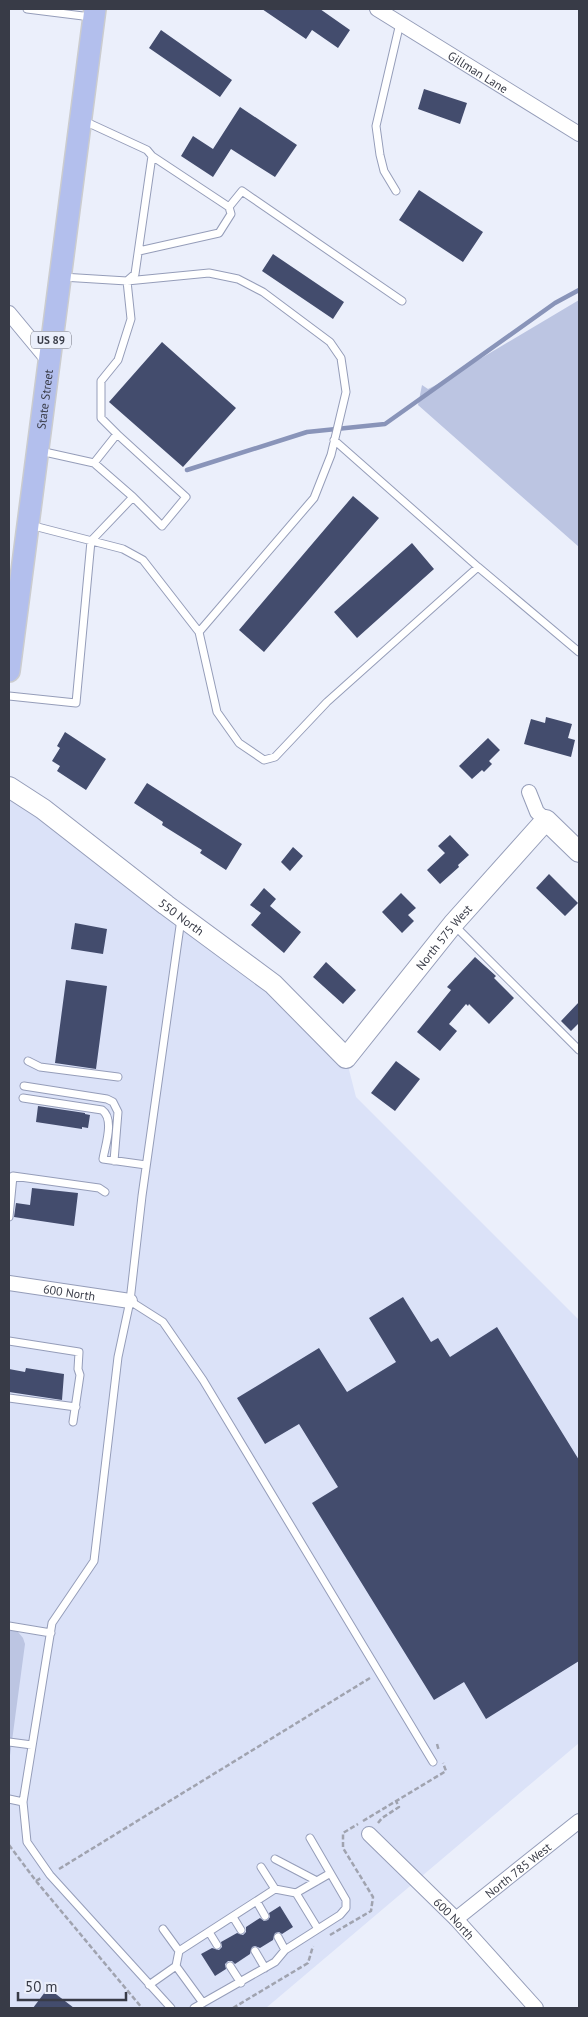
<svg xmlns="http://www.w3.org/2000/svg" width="588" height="2017" font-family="'PT Sans',sans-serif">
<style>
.built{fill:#dbe2f8}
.green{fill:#bcc5e2}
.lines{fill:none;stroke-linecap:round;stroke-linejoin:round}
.stream{stroke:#8994b9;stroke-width:4.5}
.building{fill:#434c6d}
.lane-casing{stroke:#959db9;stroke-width:9}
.street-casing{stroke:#959db9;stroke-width:16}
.secondary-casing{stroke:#959db9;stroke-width:22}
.primary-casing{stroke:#cbcccf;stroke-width:24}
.path{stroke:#a0a3af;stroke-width:2.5;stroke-dasharray:5 2.5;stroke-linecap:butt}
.lane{stroke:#fff;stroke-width:7}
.street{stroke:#fff;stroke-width:14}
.secondary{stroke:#fff;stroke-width:20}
.primary{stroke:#b3bfed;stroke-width:21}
.labels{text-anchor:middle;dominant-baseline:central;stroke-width:5;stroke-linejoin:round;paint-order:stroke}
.shield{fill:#ebeffb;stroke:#6e717d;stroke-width:1}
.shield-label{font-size:11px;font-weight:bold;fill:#383b47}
.street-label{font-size:12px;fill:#383b47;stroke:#ebeffb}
</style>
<rect width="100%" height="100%" fill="#ebeffb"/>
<path class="built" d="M9,787L166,905L346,1058L356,1097L579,1320V1743L266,2008H9Z"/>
<path class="green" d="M579,300V547L418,405L422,385L428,389L436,385Z
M9,1621L23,1638L25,1644L9,1763Z"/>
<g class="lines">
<path class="stream" d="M187,470L307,432L385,424L555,303L579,290"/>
</g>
<path class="building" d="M262,9H320L350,30L338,48L312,30L306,39Z
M161,30L232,80L220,97L149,48Z
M424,89L467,103L460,124L418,109Z
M240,107L297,145L275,177L231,149L213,177L181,156L193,136L213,149Z
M419,190L483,232L463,262L399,220Z
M273,254L344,302L333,319L262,271Z
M162,342L236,408L183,467L109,402Z
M353,496L379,518L264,652L239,630Z
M412,543L434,569L357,638L334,612Z
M546,717L572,724L568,738L575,740L571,757L524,744L531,719L545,723Z
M65,732L106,759L86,790L57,771L60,766L52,761L60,748L57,746Z
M488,738L500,750L489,761L492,764L484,772L482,770L472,779L459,766Z
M147,783L242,844L226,870L200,853L202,850L162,825L163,822L134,803Z
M450,835L469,855L458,865L459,867L440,884L427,870L445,853L438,846Z
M293,847L303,856L290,871L281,862Z
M549,874L578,903L565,916L536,888Z
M264,888L276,899L270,906L301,932L284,953L251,925L261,913L250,905Z
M401,893L416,908L408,915L414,921L402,933L382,912Z
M75,923L107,929L103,954L71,949Z
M475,957L496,976L494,978L514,998L489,1024L469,1004L468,1006L466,1004L449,1024L457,1031L440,1051L417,1032L451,990L447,987Z
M326,962L356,990L343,1004L313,977Z
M66,980L107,986L96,1069L55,1063Z
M579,1002V1023L571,1031L561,1021Z
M396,1061L420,1079L395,1111L371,1093Z
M38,1106L85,1113V1114L90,1115L88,1128L82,1127V1129L36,1122Z
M32,1188L78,1193L74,1226L14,1217L16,1203L30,1205Z
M403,1297L431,1342L438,1338L450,1357L497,1327L579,1460V1661L486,1719L464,1682L434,1700L312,1503L338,1487L299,1424L265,1444L237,1398L319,1348L347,1392L396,1362L369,1318Z
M26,1368L64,1374L62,1400L9,1392V1369L25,1372Z
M280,1906L293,1927L282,1934L279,1932L275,1933L273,1940L260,1948L255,1946L252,1947L250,1954L235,1964L232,1961H228L225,1964L226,1969L215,1976L201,1954L212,1948L219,1950L222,1947L221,1942L237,1933L243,1935L246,1932V1927L260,1918L264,1921L268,1920L270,1917L269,1913Z
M48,1988L74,2008H33Z"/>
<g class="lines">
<defs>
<path id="lane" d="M27,9L91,17
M396,191L384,171L380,155L376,126L400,23
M229,207L242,191L402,301
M139,251L219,233L231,214L229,207L152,156
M62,277L127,281L135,274L152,156L147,150L82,120
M94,463L133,497L162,526L186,497L117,434
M30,525L123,549L143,560L199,632L314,498L331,455L346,392L341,358L330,342L263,292L238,279L209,273L127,281L131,319L118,360L101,381V418L117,434L94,463L40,451
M478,567L579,652
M199,632L217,712L239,743L264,760L275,757L327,702L478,567L334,440
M9,696L76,703L91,541L133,497
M454,925L579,1050
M28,1061L40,1067L118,1077
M24,1086L107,1099L113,1102L118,1112L114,1161
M23,1098L102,1110C115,1119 105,1146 103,1159L146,1165
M9,1217L13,1176L99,1188L105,1192
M130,1301L163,1322L203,1380L433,1762
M9,1341L79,1352L78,1369L80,1375L73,1422
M9,1398L76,1407
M9,1626L51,1633
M9,1742L32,1745
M9,1799L23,1802
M275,1859L317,1881
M261,1867L275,1889
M296,1893L318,1929
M257,1902L265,1916
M233,1917L241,1930
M163,1929L179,1951
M209,1932L217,1945
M278,1937L285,1950
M255,1951L265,1968
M176,1966L203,2003
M230,1966L241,1983
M149,1985L176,1966L179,1951L275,1889L296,1893L329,1874
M171,2008L50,1875L27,1842L23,1802L52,1623L94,1561L118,1357L130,1301L142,1196L181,919
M194,2008L275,1962L285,1950L340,1915L346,1908V1900L310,1838"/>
<g id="street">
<path id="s1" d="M377,9L579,134"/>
<path d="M9,313L48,360"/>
<path d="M529,792L537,812L546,820"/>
<path id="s2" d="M9,1283L130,1301"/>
<path id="s3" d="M369,1834L456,1919L536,2008"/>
<path id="s4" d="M456,1919L579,1821"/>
</g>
<g id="secondary">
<path id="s5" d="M9,787L43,809L166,905L273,984L346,1058L453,924L546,820L579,852"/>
</g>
<g id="primary">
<path id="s6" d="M9,671L95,9"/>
</g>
</defs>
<use href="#lane" class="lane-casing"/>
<use href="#street" class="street-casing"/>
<use href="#secondary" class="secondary-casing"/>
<use href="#primary" class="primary-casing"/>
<path class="path" d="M437,1744L439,1751
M363,1821L446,1771L443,1763
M378,1823L382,1818L399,1807L396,1801
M9,1845L36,1881L142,2008
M59,1869L370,1678
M36,1881L41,1878
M330,1935L371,1911L373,1897L343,1848V1833L358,1824
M233,2008L308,1963L313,1946"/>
<use href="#lane" class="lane"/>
<use href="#street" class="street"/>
<use href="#secondary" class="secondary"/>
<use href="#primary" class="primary"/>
</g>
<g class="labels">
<rect class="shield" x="31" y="331.5" width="40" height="17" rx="4"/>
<g class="shield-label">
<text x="51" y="340">US 89</text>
</g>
<g class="street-label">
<text stroke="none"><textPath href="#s1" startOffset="119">Gillman Lane</textPath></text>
<text stroke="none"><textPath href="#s6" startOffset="274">State Street</textPath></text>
<text stroke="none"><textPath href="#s5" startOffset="216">550 North</textPath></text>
<text stroke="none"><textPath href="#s5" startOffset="589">North 575 West</textPath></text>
<text stroke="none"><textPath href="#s2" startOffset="61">600 North</textPath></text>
<text stroke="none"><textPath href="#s4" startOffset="79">North 785 West</textPath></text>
<text stroke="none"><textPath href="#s3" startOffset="120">600 North</textPath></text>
</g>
</g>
<rect width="588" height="2017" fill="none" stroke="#383b47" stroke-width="20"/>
<path d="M18 1992v8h108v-8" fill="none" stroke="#383b47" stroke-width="2.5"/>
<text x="25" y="1992" font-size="15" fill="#383b47" stroke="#ebeffb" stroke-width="4" paint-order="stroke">50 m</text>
</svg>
